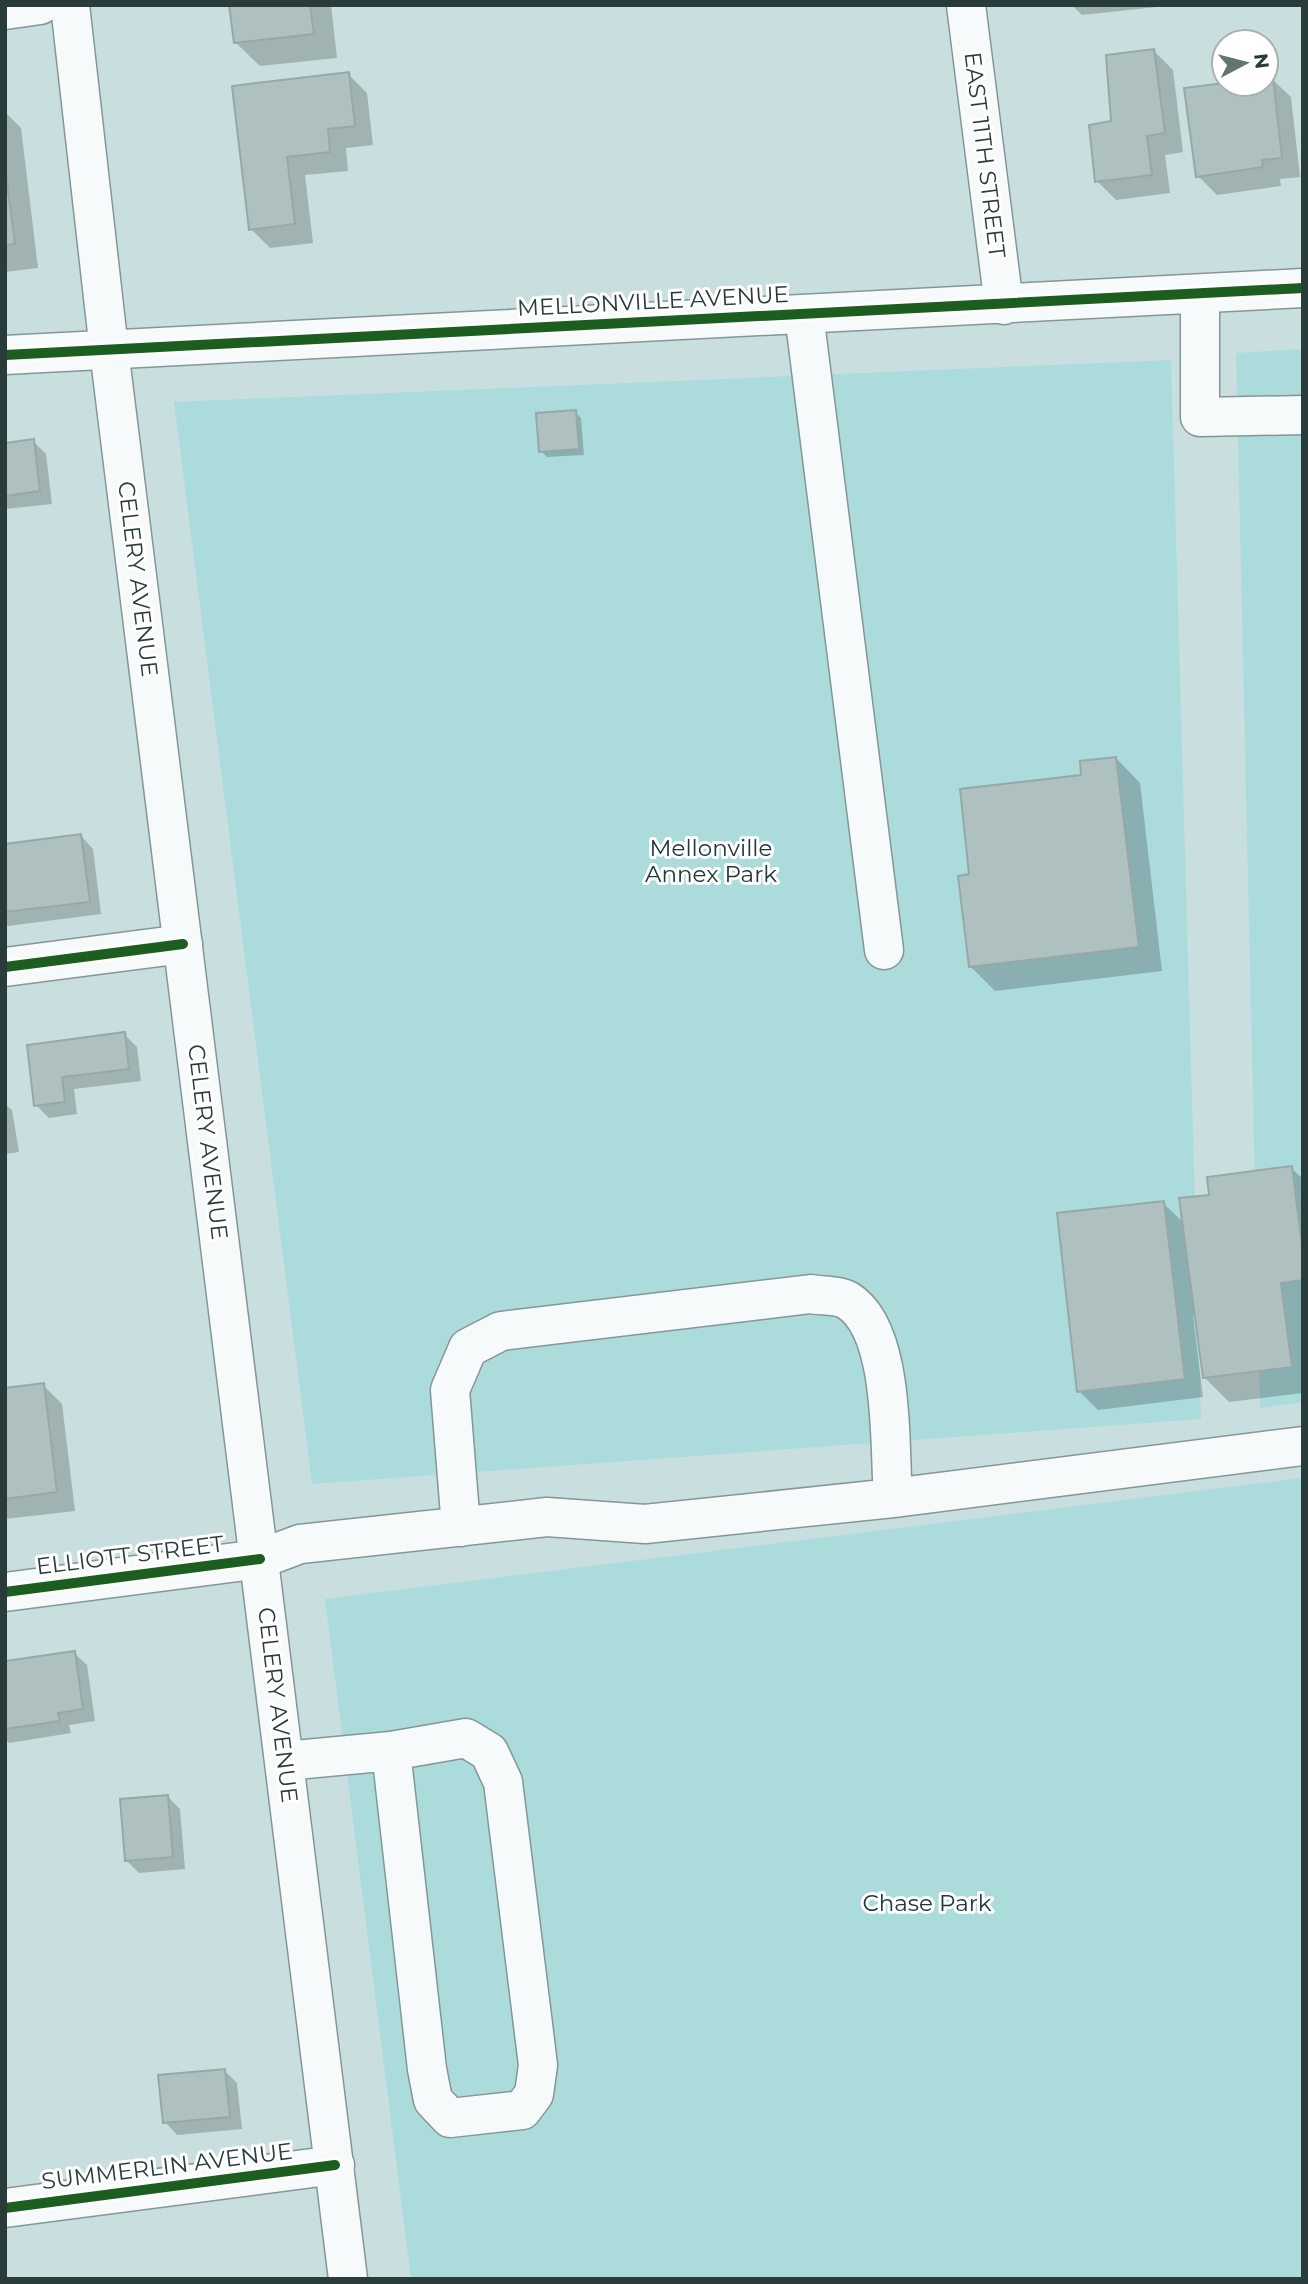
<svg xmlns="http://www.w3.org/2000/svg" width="1308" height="2284" font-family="Montserrat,sans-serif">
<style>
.green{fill:#acdbdc}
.shadow{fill:#0003}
.building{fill:#aec0c0;stroke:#96a8a8;stroke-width:2}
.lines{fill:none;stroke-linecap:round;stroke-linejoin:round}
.minor-casing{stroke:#859697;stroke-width:41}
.major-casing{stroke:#859697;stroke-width:41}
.minor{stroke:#f7fafa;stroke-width:38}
.major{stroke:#f7fafa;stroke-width:38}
.cycleway-casing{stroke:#fff;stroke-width:15}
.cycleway{stroke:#1b5e20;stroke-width:10}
.labels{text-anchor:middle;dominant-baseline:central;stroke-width:6;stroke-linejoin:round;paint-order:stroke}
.street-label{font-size:23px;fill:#2a3b3b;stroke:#fff}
.park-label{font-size:23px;fill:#203737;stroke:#fff}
</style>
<rect width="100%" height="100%" fill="#c9dfdf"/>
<path class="green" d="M1303,349V1402L1260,1408L1236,353Z
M1171,360L1201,1419L312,1484L174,402Z
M1303,1478V2279H411L325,1599Z"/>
<path class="shadow" d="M231,5H331L337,58L260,66L235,42Z
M1072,5H1157V7L1082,15Z
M1154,51L1173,70L1183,152L1165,155L1170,193L1116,200L1097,181L1113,123Z
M348,74L367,93L373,145L346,148L348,171L305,175L313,243L270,248L251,229L234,88Z
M1266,79H1272L1291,97L1300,177L1280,179L1281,186L1217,195L1198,176L1266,84Z
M5,112L21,128L38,268L5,272Z
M575,412L581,418L584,455L547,457L541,451Z
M33,441L46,454L52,504L5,509V444Z
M1116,758L1140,783L1162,971L995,991L970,966L971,876L1083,776Z
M81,836L93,849L101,914L8,926L5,923V846Z
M124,1034L137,1047L141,1081L74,1089L77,1114L49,1118L36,1105L29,1046Z
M5,1104L12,1110L19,1152L5,1154Z
M1291,1168L1303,1179V1393L1229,1402L1205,1378L1196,1315L1193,1316L1203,1397L1098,1410L1079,1391L1163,1203L1184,1223L1211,1196Z
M43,1385L62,1404L75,1511L5,1519V1390Z
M74,1653L87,1665L95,1721L69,1725L71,1733L9,1743L5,1739V1663Z
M168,1797L180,1809L185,1869L139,1873L127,1861Z
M224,2070L237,2083L242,2129L177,2135L165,2122Z"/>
<path class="building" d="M229,5H310L314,34L234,43Z
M1154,49L1165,133L1147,136L1152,175L1095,182L1089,125L1111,121L1106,55Z
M349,72L355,126L328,129L330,152L287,157L295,224L249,230L232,86Z
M1273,77L1282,158L1262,160L1263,167L1196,177L1184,88L1224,83L1266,84V78Z
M5,168L15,244L5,245Z
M576,410L579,449L539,452L536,413Z
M34,439L40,491L5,496V443Z
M1116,757L1139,947L969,967L958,876L969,874L960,789L1081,775L1080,761Z
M81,834L90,902L5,912V844Z
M125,1032L129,1069L62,1077L65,1102L34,1106L27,1045Z
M1292,1166L1303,1253V1280L1281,1283L1292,1367L1203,1378L1179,1198L1209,1195L1207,1177Z
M1164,1201L1185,1379L1077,1392L1057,1213Z
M44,1383L57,1492L5,1499V1388Z
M75,1651L83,1709L58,1713L60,1721L5,1729V1661Z
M168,1795L173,1857L125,1861L120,1799Z
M225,2069L230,2117L163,2123L158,2075Z"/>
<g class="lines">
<defs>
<path id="minor" d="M966,5L1004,305
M5,10L40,5
M1200,294V417L1303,415
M804,314L884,950
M5,355L1303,288
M5,967L183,944
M461,1527L450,1390L468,1348L501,1331L811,1294C821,1296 838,1295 847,1300C896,1329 889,1447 893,1498
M5,1592L260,1559L300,1544L547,1517L645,1524L893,1498L1303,1446
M285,1761L391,1751L427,2069L433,2100L450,2118L522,2110L534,2094L538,2065L503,1782L489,1752L466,1738L391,1751
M5,2208L335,2165"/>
<path id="major" d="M70,5L109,350L348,2279"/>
</defs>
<use href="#minor" class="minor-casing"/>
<use href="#major" class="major-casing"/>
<use href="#minor" class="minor"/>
<use href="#major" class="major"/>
<defs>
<path id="cycleway" d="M5,355L1303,288
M5,967L183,944
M5,1592L260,1559
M5,2208L335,2165"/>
</defs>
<use href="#cycleway" class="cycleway-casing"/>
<use href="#cycleway" class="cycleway"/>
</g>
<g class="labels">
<g class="street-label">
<text transform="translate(985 155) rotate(83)">EAST 11TH STREET</text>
<text transform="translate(653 301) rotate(-3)">MELLONVILLE AVENUE</text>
<text transform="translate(138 579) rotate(83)">CELERY AVENUE</text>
<text transform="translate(208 1142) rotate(83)">CELERY AVENUE</text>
<text transform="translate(130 1555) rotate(-7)">ELLIOTT STREET</text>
<text transform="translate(278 1705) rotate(83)">CELERY AVENUE</text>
<text transform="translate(167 2166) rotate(-7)">SUMMERLIN AVENUE</text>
</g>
<g class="park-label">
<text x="711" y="848">Mellonville<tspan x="711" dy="26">Annex Park</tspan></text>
<text x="927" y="1903">Chase Park</text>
</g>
</g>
<rect width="1308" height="2284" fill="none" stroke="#2a3b3b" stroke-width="14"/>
<g transform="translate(1245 63) rotate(83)"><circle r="33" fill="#ffffff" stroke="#aab1b1" stroke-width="2"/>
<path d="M0-5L12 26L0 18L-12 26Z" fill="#627474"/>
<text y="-10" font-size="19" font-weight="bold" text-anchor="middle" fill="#2a3b3b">N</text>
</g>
</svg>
